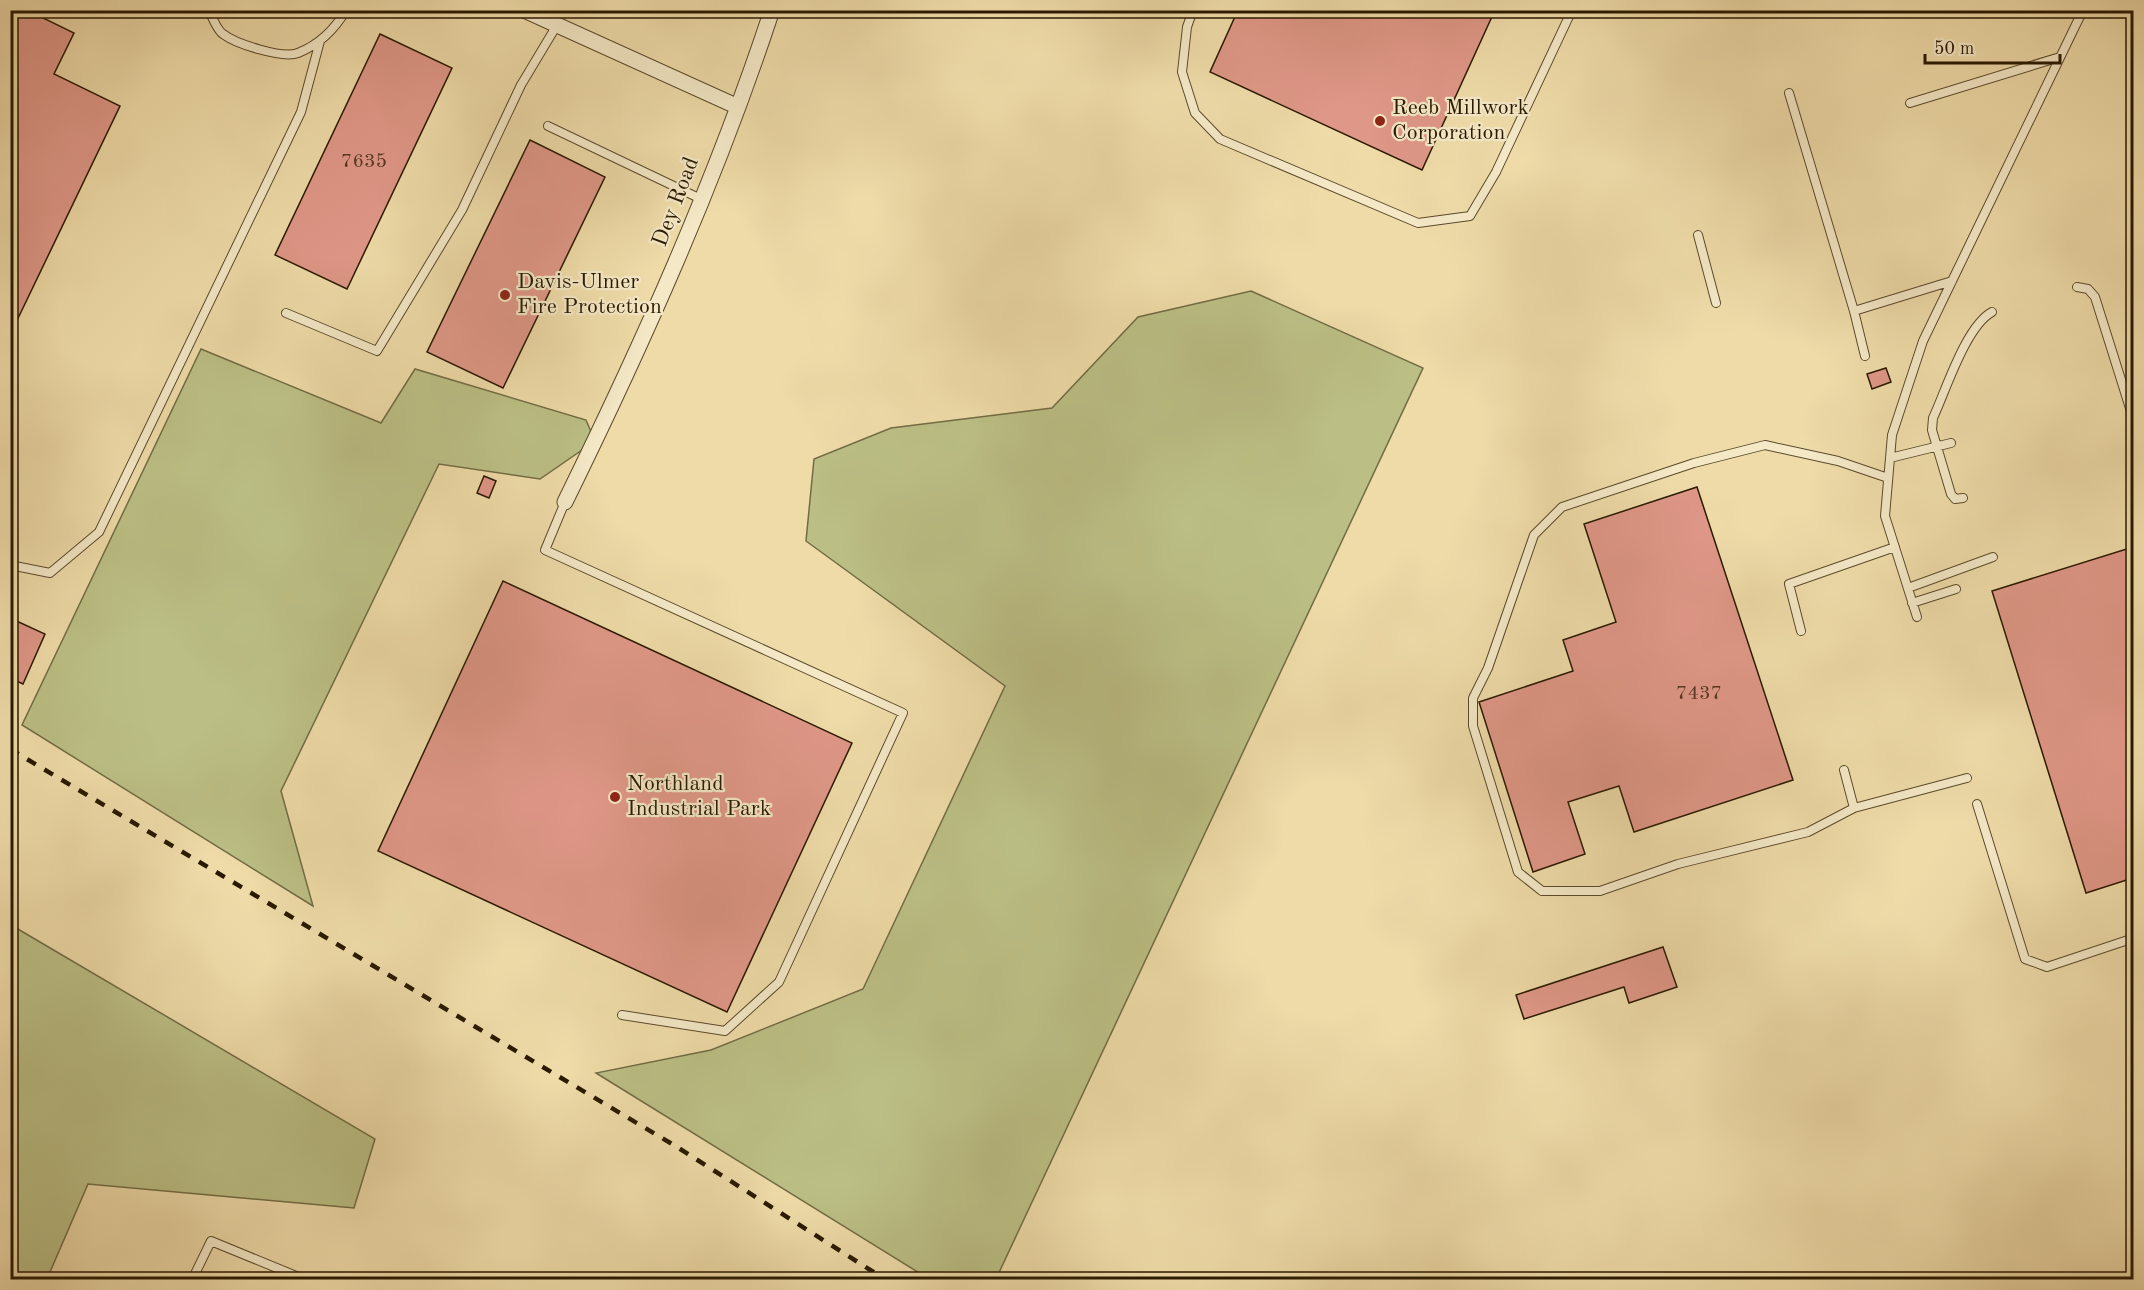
<svg xmlns="http://www.w3.org/2000/svg" width="2144" height="1290" font-family="'Old Standard TT',serif">
<style>
.green{fill:#bbbf85;stroke:#726c43;stroke-width:1.5}
.building{fill:#df9787;stroke:#2a1901;stroke-width:1.5}
.lines{fill:none;stroke-linecap:round;stroke-linejoin:round}
.service-casing{stroke:#5b4a2b;stroke-width:10}
.minor-casing{stroke:#5b4a2b;stroke-width:17}
.service{stroke:#f4e8c6;stroke-width:8}
.minor{stroke:#f4e8c6;stroke-width:15}
.rail{stroke:#2a1901;stroke-width:4.5;stroke-dasharray:10 10;stroke-linecap:butt}
.poi-dot{fill:#8f2418;stroke:#f4e8c6;stroke-width:2}
.labels{text-anchor:middle;dominant-baseline:central;stroke-width:4.5;stroke-linejoin:round;paint-order:stroke}
.number-label{font-size:20px;fill:#573822}
.poi-label{font-size:22px;fill:#2a1901;stroke:#f4e8c6;text-anchor:start}
.street-label{font-size:22px;fill:#2a1901;stroke:#f4e8c6}
</style>
<rect width="100%" height="100%" fill="#eedba8"/>
<filter id="stains"><feTurbulence type="fractalNoise" baseFrequency=".00333" numOctaves="4"/><feColorMatrix values="0 0 0 0 .2 0 0 0 0 .09 0 0 0 0 .02 0 0 0 .5 -.17"/></filter>
<radialGradient id="worn" r=".72"><stop offset=".6" stop-color="#630" stop-opacity="0"/><stop offset="1" stop-color="#630" stop-opacity=".3"/></radialGradient>
<path class="green" d="M1251,291L1423,368L996,1279H929L596,1073L711,1050L863,989L1005,686L806,541L814,459L891,428L1052,408L1138,317Z
M201,349L381,423L415,369L586,420L595,441L540,479L439,464L281,791L313,906L22,725Z
M11,925L375,1139L354,1208L88,1184L47,1279H11Z"/>
<path class="building" d="M10,10H27L74,33L54,74L120,106L10,335Z
M1238,10H1495L1422,170L1210,72Z
M380,34L452,68L347,289L275,255Z
M530,140L605,177L503,388L427,352Z
M1886,368L1891,382L1872,389L1867,374Z
M484,476L496,481L489,498L477,493Z
M1697,487L1793,780L1634,832L1619,786L1568,802L1585,854L1533,872L1479,702L1573,671L1563,640L1616,622L1584,524Z
M2133,547V878L2086,893L1992,591Z
M503,581L852,743L727,1012L378,851Z
M10,618L45,634L23,684L10,678Z
M1663,947L1677,987L1629,1003L1624,987L1524,1019L1516,995Z"/>
<g class="lines">
<defs>
<path id="service" d="M209,10C212,17 217,30 223,34C236,44 283,59 298,53C318,45 335,29 346,10
M1193,10L1187,27L1182,72L1195,113L1220,139L1418,223L1470,216L1496,172L1572,10
M1789,93L1854,311
M1910,103L2060,57
M548,126L701,199
M1698,235L1716,303
M2077,287L2088,289L2095,297L2134,421
M286,313L377,351L462,210L521,85L557,25
M1865,356L1854,311L1952,281
M1890,458L1951,443
M1963,498L1955,499L1951,494L1932,430L1933,418C1946,390 1966,326 1992,312
M565,502L545,550L903,713L779,982L725,1031L622,1015
M10,565L50,573L99,532L301,112L320,41
M1908,588L1993,557
M1912,603L1956,589
M1917,617L1885,516L1892,435L1923,341L2083,10
M1801,631L1789,584L1895,547
M1844,770L1854,808L1967,778
M1977,804L2025,959L2047,967L2134,938
M1854,808L1808,832L1678,864L1600,891H1542L1518,872L1473,726V698L1488,668L1534,535L1562,507L1694,463L1765,445L1838,461L1888,478
M192,1280L211,1241L306,1280"/>
<path id="minor" d="M524,10L736,106
M565,502C643,343 716,180 772,10"/>
</defs>
<use href="#service" class="service-casing"/>
<use href="#minor" class="minor-casing"/>
<use href="#service" class="service"/>
<use href="#minor" class="minor"/>
<path class="rail" d="M10,749L677,1147L886,1280"/>
</g>
<g class="poi-dot">
<circle cx="1380" cy="121" r="6"/>
<circle cx="505" cy="295" r="6"/>
<circle cx="615" cy="797" r="6"/>
</g>
<g class="labels">
<g class="number-label">
<text x="364" y="162">7635</text>
<text x="1699" y="694">7437</text>
</g>
<g class="poi-label">
<text x="1392" y="108">Reeb Millwork<tspan x="1392" dy="25">Corporation</tspan></text>
<text x="517" y="282">Davis-Ulmer<tspan x="517" dy="25">Fire Protection</tspan></text>
<text x="627" y="784">Northland<tspan x="627" dy="25">Industrial Park</tspan></text>
</g>
<g class="street-label">
<text transform="translate(676 202) rotate(-69)">Dey Road</text>
</g>
</g>
<rect width="2144" height="1290" fill="none" stroke="#eedba8" stroke-width="36"/>
<rect x="12" y="12" width="2120" height="1266" fill="none" stroke="#2a1901" stroke-width="3"/>
<rect x="18" y="18" width="2108" height="1254" fill="none" stroke="#2a1901" stroke-width="1.5"/>
<path d="M1925 54v9h135v-9" fill="none" stroke="#2a1901" stroke-width="3"/>
<text x="1934" y="54" font-size="18" fill="#2a1901" stroke="#f4e8c6" stroke-width="4.5" paint-order="stroke">50 m</text>
<rect width="100%" height="100%" filter="url(#stains)"/>
<rect width="100%" height="100%" fill="url(#worn)"/>
</svg>
